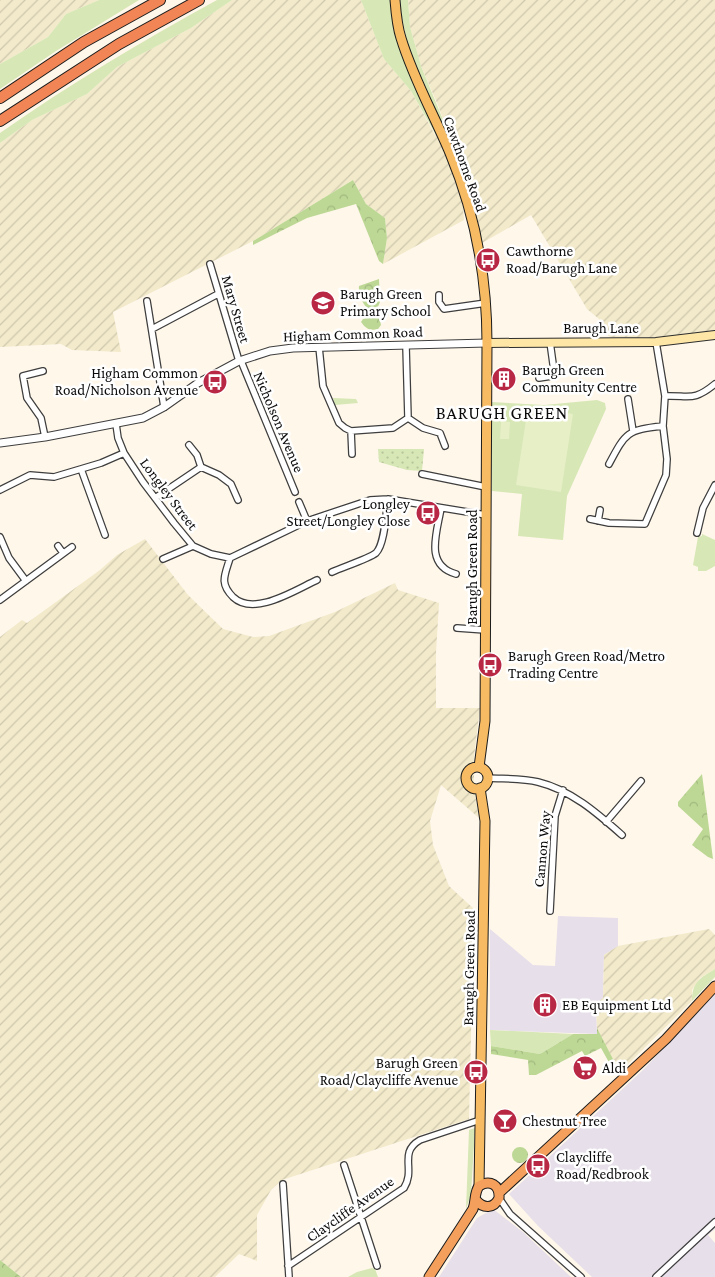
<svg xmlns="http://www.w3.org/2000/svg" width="715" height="1277" font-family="'Crimson Pro',serif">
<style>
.industrial{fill:#e7dfea}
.farmland{fill:url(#farmland-furrows)}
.grass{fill:#d7e7b5}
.forest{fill:url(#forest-crowns)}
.garden{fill:url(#garden-dots)}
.pitch{fill:#e7efc7}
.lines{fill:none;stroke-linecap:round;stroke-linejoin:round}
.minor-casing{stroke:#3e3e3e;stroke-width:8}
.tertiary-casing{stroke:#3e3e3e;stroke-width:9}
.secondary-casing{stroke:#2d2d2d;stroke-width:10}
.primary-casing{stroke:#1c1c1c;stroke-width:11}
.trunk-casing{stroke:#1c1c1c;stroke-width:11}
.motorway-casing{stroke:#1c1c1c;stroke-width:12}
.minor{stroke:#fff;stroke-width:5.5}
.tertiary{stroke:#fff;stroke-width:7}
.secondary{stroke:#fde6a6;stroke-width:8}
.primary{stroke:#f6bb63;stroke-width:9}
.trunk{stroke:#f4a05c;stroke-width:9}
.motorway{stroke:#f18555;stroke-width:10}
.labels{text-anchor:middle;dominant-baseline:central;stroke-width:5;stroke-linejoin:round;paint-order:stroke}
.street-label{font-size:15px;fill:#0b0b0b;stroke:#fff}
.poi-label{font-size:15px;fill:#0b0b0b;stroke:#fff;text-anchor:start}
.quarter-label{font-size:18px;letter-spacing:1px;fill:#0b0b0b;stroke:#fff}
</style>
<defs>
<pattern id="farmland-furrows" width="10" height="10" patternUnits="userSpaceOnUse" patternTransform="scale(1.25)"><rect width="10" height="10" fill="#f3eacb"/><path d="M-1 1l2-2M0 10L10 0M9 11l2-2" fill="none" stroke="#cfc7ad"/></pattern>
<pattern id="forest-crowns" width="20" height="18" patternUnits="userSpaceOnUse" patternTransform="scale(1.25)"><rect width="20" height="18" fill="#bdd895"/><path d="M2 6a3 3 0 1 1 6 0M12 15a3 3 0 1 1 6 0" fill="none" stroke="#a1b87f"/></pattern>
<pattern id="garden-dots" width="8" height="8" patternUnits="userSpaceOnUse" patternTransform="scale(1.25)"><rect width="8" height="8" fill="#d7e7b5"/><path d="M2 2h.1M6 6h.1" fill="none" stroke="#b7c59a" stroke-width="1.8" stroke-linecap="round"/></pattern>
</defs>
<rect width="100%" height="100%" fill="#fff7ea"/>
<path class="industrial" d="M558,916L618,918V946L604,955L603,998L596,1004L597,1034L490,1030V929L533,965L555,966Z
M715,994V1229L708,1235L715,1243V1277H592L538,1226L509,1194L643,1070Z
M493,1209L523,1232L571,1277H439L477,1218Z"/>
<path class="farmland" d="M0,0H99L66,14L48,37L0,64Z
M232,0H361L384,59L411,91L435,135L438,133L463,205L464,220L383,264L387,238L385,218L366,204L353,180L253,241L113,312L121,352L72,350L61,344L0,347V143L32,120L87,94L117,67L191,28Z
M408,0H715V330L686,336L652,338L610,337L605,333L599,319L587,309L531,215L482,243L467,183L437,103L421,66L410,27Z
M145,539L188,595L223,629L253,637L269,636L335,612L395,583L398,590L439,603L436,652V708H480L474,757V788L479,818L441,785L430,821L433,845L449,886L474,909L469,1119L282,1180L271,1190L257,1215V1261L239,1254L215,1277H21L0,1260V637L22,620L27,623L100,570L117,555Z
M709,929L715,935V969L700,978L692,990V1001L619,1073L597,1028L596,1004L603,998L604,955L618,946Z"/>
<path class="grass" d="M99,0H139L56,51L0,89V64L48,37L66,14Z
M217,0H232L191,28L117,67L87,94L32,120L0,143V133C70,84 142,41 217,0Z
M361,0H391L393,29L414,85L438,133L436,135L411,91L384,59Z
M400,0H408L410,27L421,66L448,132L445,131C424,88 404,49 400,0Z
M333,398L356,399L358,403L335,405Z
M597,400L605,403L606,409L567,496L563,540L518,536L522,494L492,491L491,402L544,405Z
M702,534L715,540V566L706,571H698V567L693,565L698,537L702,536Z
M715,969V977L692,1001C692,982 700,978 715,969Z
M490,1030L573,1034L540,1054L491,1046Z
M475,1128L471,1194L466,1209L469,1130Z
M372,1268L375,1269L378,1277H348L357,1272Z"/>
<path class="forest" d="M353,180L366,204L385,218L387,238L383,264L379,261L356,204L307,218L253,245V241Z
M379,279L380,302L377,309L370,311C363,305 358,295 359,286Z
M375,314L379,316L381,325L378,329C370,331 366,329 361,322L363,319Z
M702,774L713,859L708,857L692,845L703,829L678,806V802Z
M597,1028L615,1063L611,1066L601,1048L585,1056L582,1051L536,1075H529L528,1060L491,1054V1046L540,1054L573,1034H597Z
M512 1155a8 8 0 1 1 16 0a8 8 0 1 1-16 0Z
M0,1260L21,1277H0Z"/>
<path class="garden" d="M378,449H424L422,471L407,470L379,462Z"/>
<path class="pitch" d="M528,407L573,414L561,492L516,485Z
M501,421L510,422L509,439H500Z"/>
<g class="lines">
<defs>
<path id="minor" d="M210,264L239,361
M439,295V302L444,309L486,303
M147,301L164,407
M152,329L218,294
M319,347L323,386L339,423L345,428L351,431L393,428L408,418L406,346
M241,361L295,492
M43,371L23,376L27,398L41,418L45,437
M539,378L552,376L554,371L550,342
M665,396C690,395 693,402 715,384
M628,399L633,431
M408,418L423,428L440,433L445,446
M116,424L118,438L124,453L143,482L174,523L193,546L211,554L230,558L307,521L370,500L388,499L486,515
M351,431L352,454
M189,445L197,455L201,467L219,475L231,484L238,500
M609,464C626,432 627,430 663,426
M81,469L105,535
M422,474L486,487
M0,490L30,475L54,477L101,463L124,453
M155,498L201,467
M299,502L307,521
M441,508C437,533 424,565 456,574
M590,519L609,523L645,524L666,475L667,459L663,426L665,396L656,342
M598,521L600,510
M697,533L703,508L715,485
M0,537L9,558L26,581
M58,546L63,553
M230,558C225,575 219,583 233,597C254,617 295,590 317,580
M163,559L193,546
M332,572C343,567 368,559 376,553C385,544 386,512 388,499
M0,600L72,547
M457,628L485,630
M488,778C504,779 522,778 538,782C571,790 597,813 622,835
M606,822L641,781
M550,911L555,816L563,790
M344,1165L377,1266
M283,1184L289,1277
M499,1198L510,1214L581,1277
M288,1266L404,1188C416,1169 398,1153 420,1140L480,1120
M656,1277L715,1222"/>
<path id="tertiary" d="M0,443L45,437L143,418L164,407L198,383L239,361L270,351L293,348L487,343"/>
<path id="secondary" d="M487,343L656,342L715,335"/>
<path id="primary" d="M395,0C396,13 397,26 401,38C413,78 434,115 450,153C475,213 487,278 487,343L485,721L479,767
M466 778a11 11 0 1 1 22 0a11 11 0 1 1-22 0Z
M479,1186L485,821L480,788"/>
<path id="trunk" d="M499,1193L666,1039L715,986
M429,1277L473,1209C476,1201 474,1193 479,1186C490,1179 500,1185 499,1198C494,1209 483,1209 476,1200"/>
<path id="motorway" d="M0,98L84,42L160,0
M0,121L119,44L199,0"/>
</defs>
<use href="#minor" class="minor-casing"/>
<use href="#tertiary" class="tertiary-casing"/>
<use href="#secondary" class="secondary-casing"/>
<use href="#primary" class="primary-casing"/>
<use href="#trunk" class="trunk-casing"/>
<use href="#motorway" class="motorway-casing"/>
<use href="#minor" class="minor"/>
<use href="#tertiary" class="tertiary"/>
<use href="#secondary" class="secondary"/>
<use href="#primary" class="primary"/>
<use href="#trunk" class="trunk"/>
<use href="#motorway" class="motorway"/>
</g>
<defs>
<symbol id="bus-disc" viewBox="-11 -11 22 22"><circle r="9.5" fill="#b82744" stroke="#fff"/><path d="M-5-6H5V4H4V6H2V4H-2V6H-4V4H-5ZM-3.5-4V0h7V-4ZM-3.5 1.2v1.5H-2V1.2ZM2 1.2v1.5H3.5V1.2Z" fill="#fff"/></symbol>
<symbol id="school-disc" viewBox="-11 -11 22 22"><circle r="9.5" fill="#b82744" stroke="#fff"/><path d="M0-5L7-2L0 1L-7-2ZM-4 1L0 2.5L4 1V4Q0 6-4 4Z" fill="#fff"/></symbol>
<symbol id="building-disc" viewBox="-11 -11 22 22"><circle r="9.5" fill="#b82744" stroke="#fff"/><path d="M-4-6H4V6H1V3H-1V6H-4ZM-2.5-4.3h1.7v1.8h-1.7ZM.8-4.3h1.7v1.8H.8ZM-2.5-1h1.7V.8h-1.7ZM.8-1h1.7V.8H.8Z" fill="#fff"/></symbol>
<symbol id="supermarket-disc" viewBox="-11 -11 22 22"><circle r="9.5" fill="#b82744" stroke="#fff"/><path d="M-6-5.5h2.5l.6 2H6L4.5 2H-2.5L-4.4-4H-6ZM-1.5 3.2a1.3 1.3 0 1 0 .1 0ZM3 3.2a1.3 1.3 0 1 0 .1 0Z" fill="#fff"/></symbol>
<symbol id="bar-disc" viewBox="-11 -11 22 22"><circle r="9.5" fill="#b82744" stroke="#fff"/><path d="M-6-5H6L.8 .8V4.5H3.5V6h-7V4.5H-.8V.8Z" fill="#fff"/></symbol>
</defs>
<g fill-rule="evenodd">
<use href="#bus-disc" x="474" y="246" width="28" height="28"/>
<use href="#school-disc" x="309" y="289" width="28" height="28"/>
<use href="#building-disc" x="490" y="365" width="28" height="28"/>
<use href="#bus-disc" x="201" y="368" width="28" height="28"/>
<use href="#bus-disc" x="414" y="499" width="28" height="28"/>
<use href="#bus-disc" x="476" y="651" width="28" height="28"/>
<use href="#building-disc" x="531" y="991" width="28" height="28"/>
<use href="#supermarket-disc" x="571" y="1054" width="28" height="28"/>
<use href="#bus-disc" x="462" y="1058" width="28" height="28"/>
<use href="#bar-disc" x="491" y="1107" width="28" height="28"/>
<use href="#bus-disc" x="524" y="1152" width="28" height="28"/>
</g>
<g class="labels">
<g class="street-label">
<text transform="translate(465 164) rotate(70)">Cawthorne Road</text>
<text transform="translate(236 309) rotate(74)">Mary Street</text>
<text x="601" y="328">Barugh Lane</text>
<text transform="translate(353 334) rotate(-2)">Higham Common Road</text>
<text transform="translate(279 422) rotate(67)">Nicholson Avenue</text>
<text transform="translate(169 494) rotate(53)">Longley Street</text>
<text transform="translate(472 567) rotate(-90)">Barugh Green Road</text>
<text transform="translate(542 849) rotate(-85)">Cannon Way</text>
<text transform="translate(469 968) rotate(-89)">Barugh Green Road</text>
<text transform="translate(350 1209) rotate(-35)">Claycliffe Avenue</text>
</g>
<g class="poi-label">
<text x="506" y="251">Cawthorne<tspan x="506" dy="17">Road/Barugh Lane</tspan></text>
<text x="340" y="294">Barugh Green<tspan x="340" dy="17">Primary School</tspan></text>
<text x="522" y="370">Barugh Green<tspan x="522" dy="17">Community Centre</tspan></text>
<text x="198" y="373" text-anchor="end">Higham Common<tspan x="198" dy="17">Road/Nicholson Avenue</tspan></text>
<text x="410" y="504" text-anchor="end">Longley<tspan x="410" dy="17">Street/Longley Close</tspan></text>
<text x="508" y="656">Barugh Green Road/Metro<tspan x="508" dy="17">Trading Centre</tspan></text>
<text x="562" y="1005">EB Equipment Ltd</text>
<text x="458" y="1063" text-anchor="end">Barugh Green<tspan x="458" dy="17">Road/Claycliffe Avenue</tspan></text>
<text x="602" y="1068">Aldi</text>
<text x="522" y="1121">Chestnut Tree</text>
<text x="556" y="1157">Claycliffe<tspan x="556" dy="17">Road/Redbrook</tspan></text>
</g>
<g class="quarter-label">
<text x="502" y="413">BARUGH GREEN</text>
</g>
</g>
</svg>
